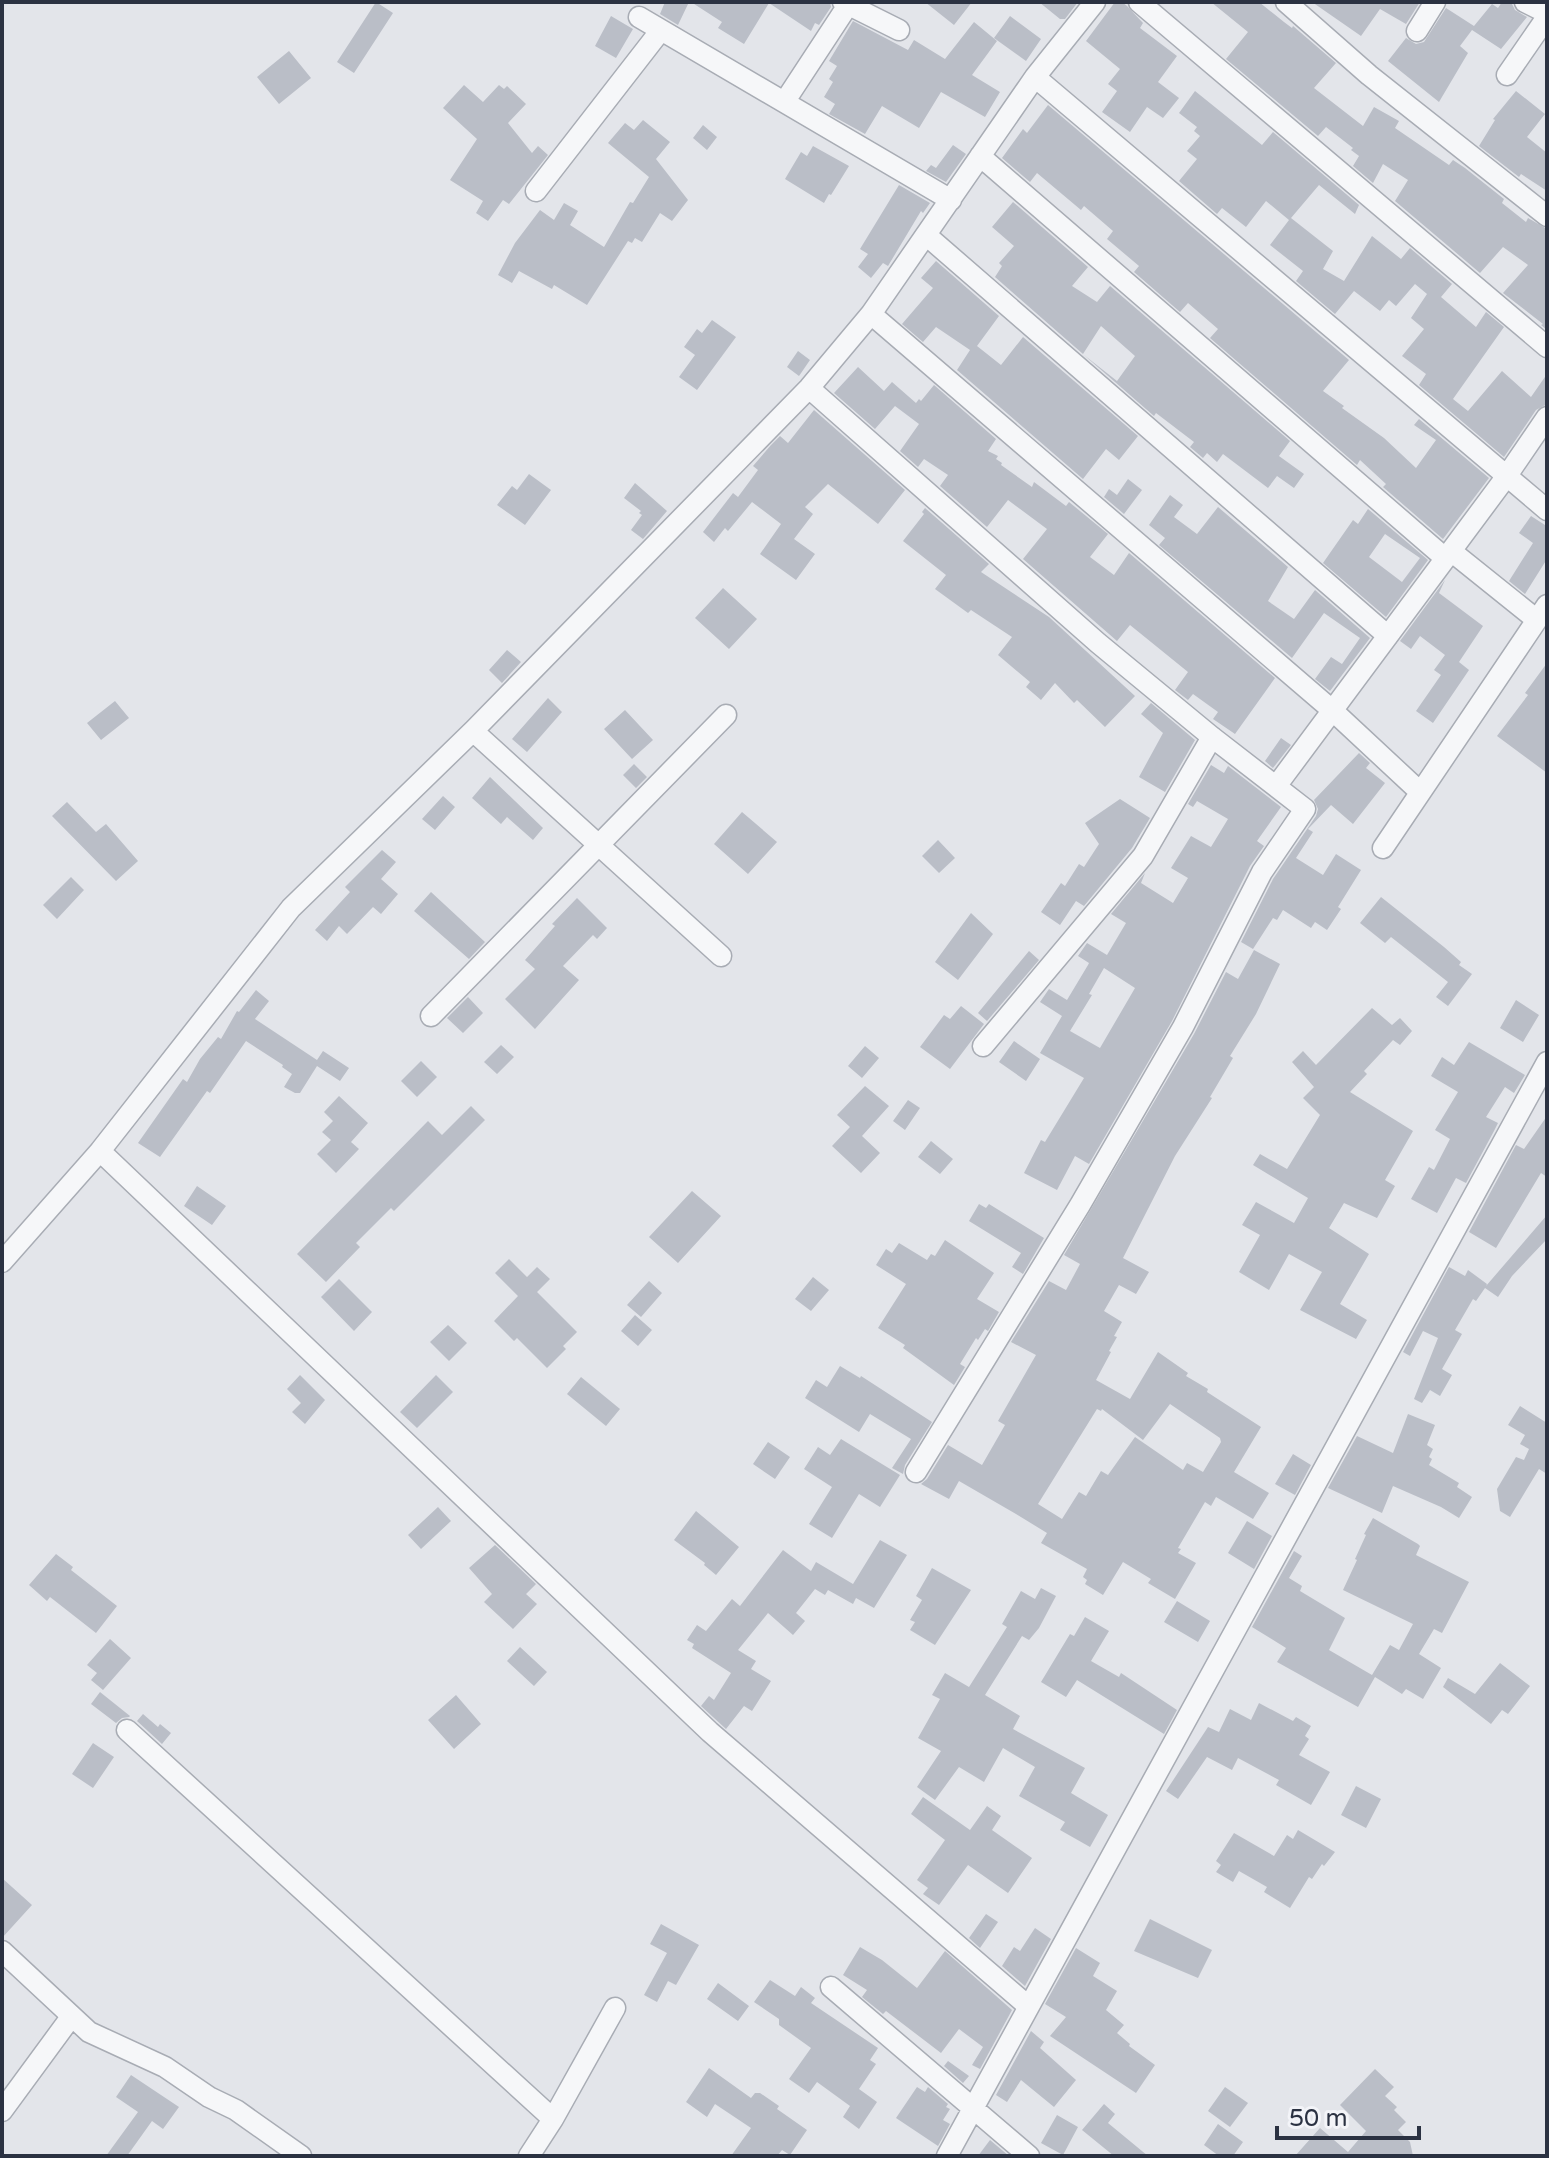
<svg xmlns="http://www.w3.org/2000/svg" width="1549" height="2158" font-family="'Varela Round',sans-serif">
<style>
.building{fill:#babec7;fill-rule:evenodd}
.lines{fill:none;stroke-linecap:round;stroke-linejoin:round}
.minor-casing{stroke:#a8acb4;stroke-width:23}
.minor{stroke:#f6f7f9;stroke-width:20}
</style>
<rect width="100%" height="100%" fill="#e3e5ea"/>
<path class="building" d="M376,2L393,13L354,73L337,62Z
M665,2H689L678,25L660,14Z
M691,2H830L831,7L819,25L815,23L811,31L769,3L744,44L718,28L722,22Z
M925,2H972L954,25Z
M1039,2H1078L1065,19H1060Z
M1115,2H1122L1127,6L1143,23L1140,28L1177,56L1158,82L1179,98L1163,118L1147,107L1130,132L1102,112L1117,91L1108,84L1120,69L1086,41Z
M1211,2H1259L1284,22L1292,28L1293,26L1336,63L1314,88L1363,126L1374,107L1399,121L1395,128L1449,165L1453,160L1465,168L1504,199L1502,203L1526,222L1528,218L1547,229V330L1541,325L1543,324L1503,293L1528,265L1503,247L1480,273L1395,201L1408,180L1383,164L1373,183L1353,166L1359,156L1351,150L1353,148L1326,127L1318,136L1226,59L1248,32Z
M1312,2H1420L1406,24L1380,9L1361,36Z
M1502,2H1511L1515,10L1527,17L1501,49L1472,30L1460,46L1468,53L1439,102L1388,61L1406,38L1416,44L1424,42L1446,8L1474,26L1492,4L1498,8Z
M611,16L633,29L616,58L595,46Z
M1010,16L1041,39L1026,61L994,38Z
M853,21L908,50L914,40L945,59L974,22L997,41L972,75L1000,92L985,117L941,92L919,128L882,106L865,134L829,114L835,104L824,97L833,82L829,79L837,66L829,61Z
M289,51L311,78L279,104L257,77Z
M464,85L483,102L499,85L504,89L507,86L526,104L508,123L532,153L538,146L548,155L509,204L503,200L488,221L476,213L483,201L450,180L477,139L443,108Z
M1195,91L1262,145L1273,132L1359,205L1355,214L1319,185L1291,218L1333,251L1323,269L1344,281L1372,236L1401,259L1410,248L1452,284L1441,297L1476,327L1486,312L1504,327L1453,399L1468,411L1502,371L1531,397L1547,374V404L1536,410L1504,457L1419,385L1426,374L1402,356L1424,329L1411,318L1427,294L1415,284L1396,306L1389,300L1380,311L1354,291L1335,314L1296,281L1303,271L1270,245L1289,220L1266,201L1246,227L1222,208L1217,214L1179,181L1197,159L1187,151L1200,136L1194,131L1197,127L1179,113Z
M1516,91L1545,114L1527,137L1547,153V191L1521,174L1519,177L1479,146L1495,120L1493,119Z
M1048,105L1349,360L1323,391L1344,406L1342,408L1384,438L1416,468L1436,440L1414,425L1419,419L1489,478L1443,539L1383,487L1386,484L1360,460L1357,465L1210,338L1218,329L1188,303L1180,312L1134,272L1139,266L1107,239L1113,231L1084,206L1081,210L1037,173L1030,182L1002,158L1023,129L1027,133Z
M643,120L670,142L656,159L688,200L672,221L660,213L642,242L635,238L632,243L628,241L587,305L554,285L552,289L519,271L512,283L498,275L515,243L540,210L554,220L564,203L578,211L570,225L604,247L630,202L633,203L649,177L608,143L625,123L634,130Z
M703,125L717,137L707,150L693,138Z
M953,145L966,154L946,182L926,171L931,165L936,168Z
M813,146L849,166L831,195L829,194L824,203L785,179L801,152L807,156Z
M899,185L930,203L923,213L921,211L888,266L883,263L871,278L858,267L868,254L860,249Z
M1013,202L1088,267L1072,286L1097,302L1110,286L1290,441L1279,456L1304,474L1294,488L1277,476L1268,488L1223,454L1217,462L1207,453L1203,458L1190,447L1194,442L1156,413L1154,416L1084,355L1117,381L1135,356L1101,326L1083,354L995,277L1002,266L999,263L1014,246L992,227Z
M936,261L999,316L977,346L1001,365L1023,337L1138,436L1119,460L1106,449L1083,479L957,370L970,350L936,327L923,342L902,324L933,288L921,278Z
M712,320L736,337L697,390L679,377L695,355L684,347L697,329L702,333Z
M798,351L810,360L799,376L787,367Z
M858,367L884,391L892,382L916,403L919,399L921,401L934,385L996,439L988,451L998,456L996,459L1002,463L1001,465L1032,487L1034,482L1066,506L1069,502L1108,534L1090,557L1114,575L1129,553L1275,678L1235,734L1213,719L1218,712L1193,694L1188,700L1175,690L1188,672L1130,625L1117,641L1023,559L1047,529L1008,500L987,527L940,486L948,475L924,459L918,467L900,451L919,424L895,406L875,429L834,393Z
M814,410L905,490L878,524L828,484L805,507L813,514L794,539L815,554L796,580L760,554L781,524L752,502L728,531L725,528L714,542L703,532L733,493L738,497L758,470L753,466L771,445L780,436L788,443Z
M529,474L551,490L525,525L497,505L512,486L517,490Z
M1128,479L1142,490L1124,514L1104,497L1109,489L1117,495Z
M635,483L667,511L643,539L631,530L642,515L639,513L641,511L624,498Z
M1170,495L1183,505L1174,517L1197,534L1218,507L1288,567L1268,601L1294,619L1315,590L1370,638L1330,691L1315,679L1331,657L1342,664L1360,638L1324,613L1292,658L1159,545L1165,538L1149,525Z
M925,508L989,564L981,572L1049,617L1135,696L1105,727L1077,700L1074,703L1055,683L1041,700L1026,687L1030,682L998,655L1012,637L971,610L968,613L935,589L946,575L903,541L924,514L922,512Z
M1368,509L1428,560L1386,617L1323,563L1353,520L1358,524ZM1385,534L1420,558L1402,582L1369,557Z
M1531,516L1545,525L1547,523V559L1525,594L1509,581L1533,543L1519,533Z
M1445,580L1439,593L1483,626L1459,662L1469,670L1433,723L1416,711L1441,675L1434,670L1445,655L1420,636L1411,649L1400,641Z
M723,588L757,619L729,649L695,618Z
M507,650L521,662L502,683L489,670Z
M1547,663V773L1497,736L1528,695L1525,693Z
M548,698L562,712L527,752L512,739Z
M115,701L129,718L101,740L87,723Z
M1151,703L1195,740L1165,792L1139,777L1163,733L1141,714Z
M625,710L653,740L632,759L604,729Z
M1281,738L1291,745L1273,768L1265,761Z
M1359,753L1370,763L1366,768L1385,783L1353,824L1331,805L1308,829L1313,832L1296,858L1323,875L1336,854L1361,870L1338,907L1341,909L1327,930L1315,922L1311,928L1283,910L1277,920L1273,918L1253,949L1241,942L1273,879L1316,816L1318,809L1314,800Z
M634,764L647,777L636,788L623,775Z
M1211,765L1224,773L1228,766L1281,807L1257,841L1264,846L1250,866L1172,1021L1089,1164L1075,1156L1057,1190L1024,1173L1041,1140L1045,1142L1084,1078L1040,1053L1062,1016L1040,1002L1049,989L1067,1000L1088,965L1089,963L1078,956L1087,943L1107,955L1126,923L1111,914L1145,873L1141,883L1173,903L1188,878L1171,868L1191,836L1211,847L1228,819L1197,801L1193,807L1188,804ZM1104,968L1135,988L1100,1048L1070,1031L1092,995L1089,994Z
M490,777L543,828L533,840L507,817L501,824L472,798Z
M443,796L455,807L435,830L422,819Z
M1120,799L1150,818L1132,848L1084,906L1076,901L1060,925L1041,912L1061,883L1065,886L1079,864L1084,867L1099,844L1085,823Z
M67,802L96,832L106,824L138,861L116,881L52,816Z
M742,812L777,842L748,874L714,844Z
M938,840L955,858L939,873L922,856Z
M382,850L396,862L381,879L398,894L381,914L373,907L347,934L339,926L327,941L315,930L350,892L345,887Z
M71,877L84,890L57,919L43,905Z
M431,892L485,942L469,959L414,911Z
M1381,897L1444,947L1461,962L1459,965L1472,974L1448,1006L1436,997L1448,982L1391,937L1385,943L1360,923Z
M577,898L607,928L597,939L593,935L563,966L579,980L535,1029L505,999L535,969L525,960L555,926L552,924Z
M971,913L993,934L958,980L935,962Z
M1254,950L1280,964L1256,1014L1230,1056L1233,1058L1210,1097L1212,1098L1175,1156L1123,1258L1149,1272L1136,1294L1119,1285L1104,1311L1122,1322L1114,1336L1117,1337L1109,1351L1111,1352L1096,1380L1130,1399L1158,1352L1188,1373L1186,1376L1208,1389L1207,1392L1261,1427L1234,1472L1269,1493L1253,1519L1216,1497L1211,1506L1205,1502L1178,1548L1181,1549L1178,1553L1196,1563L1175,1599L1148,1583L1151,1579L1123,1562L1103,1595L1085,1584L1087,1580L1083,1577L1087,1569L1041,1543L1047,1533L1016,1514L959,1481L949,1499L921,1484L927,1479L948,1445L982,1465L1005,1425L998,1421L1036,1355L1011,1342L1049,1281L1066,1290L1080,1264L1064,1255L1194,1034L1226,972L1238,979ZM1170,1404L1220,1438L1221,1442L1203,1472L1187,1463L1183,1470L1135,1437L1108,1475L1101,1471L1086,1496L1079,1492L1062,1519L1038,1504L1097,1409L1101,1411L1102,1409L1143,1440Z
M1029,951L1039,960L987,1021L978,1013Z
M256,990L269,1001L255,1019L317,1060L323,1051L349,1068L340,1081L317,1066L300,1093H295L284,1087L292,1074L282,1067L283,1065L246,1041L210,1093L207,1091L160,1157L138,1143L183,1079L187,1082L200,1059L218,1037L221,1039L237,1011L239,1012Z
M468,997L483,1013L463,1033L447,1018Z
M1516,1000L1539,1015L1523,1042L1500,1028Z
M961,1006L984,1024L950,1069L920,1047L944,1015L950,1019Z
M1372,1008L1392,1025L1400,1018L1412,1031L1400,1045L1393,1040L1364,1071L1367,1074L1350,1092L1413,1131L1385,1180L1395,1186L1377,1218L1344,1203L1329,1228L1369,1254L1340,1304L1367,1320L1356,1339L1300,1310L1322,1272L1289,1254L1269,1290L1239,1272L1260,1235L1242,1225L1256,1202L1294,1223L1308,1198L1253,1165L1260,1154L1287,1169L1320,1115L1303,1098L1314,1087L1292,1062L1303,1051L1316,1065Z
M1014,1041L1040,1059L1026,1081L999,1062Z
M1469,1042L1525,1075L1514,1093L1505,1087L1486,1117L1498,1123L1494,1131L1466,1183L1456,1178L1437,1213L1411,1199L1429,1167L1434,1170L1450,1139L1435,1130L1458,1092L1431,1076L1442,1057L1454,1065Z
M501,1045L514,1057L497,1074L484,1062Z
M865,1046L879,1058L862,1078L848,1066Z
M421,1061L437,1077L417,1097L401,1081Z
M865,1086L889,1106L862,1136L880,1153L861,1173L832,1146L850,1127L837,1115Z
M339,1096L368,1123L351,1142L359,1149L336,1173L317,1154L331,1140L322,1132L333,1121L324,1112Z
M908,1100L920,1108L905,1130L893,1121Z
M471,1106L485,1120L394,1211L391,1208L356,1243L360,1247L326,1282L297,1254L428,1121L442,1135Z
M1547,1116V1177L1541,1173L1496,1248L1469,1232L1516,1145L1524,1149Z
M931,1141L953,1159L940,1174L918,1157Z
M197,1186L226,1206L212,1225L184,1206Z
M692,1191L721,1216L678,1263L649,1237Z
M979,1204L986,1208L989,1204L1044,1238L1023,1274L1012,1267L1021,1253L969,1221Z
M1547,1215V1239L1512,1276L1498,1297L1485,1288L1476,1301L1473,1299L1455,1330L1462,1334L1442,1369L1452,1375L1440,1396L1430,1390L1422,1403L1414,1399L1438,1338L1423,1331L1410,1356L1403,1352L1449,1267L1465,1276L1468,1270L1487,1284L1486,1286Z
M945,1240L994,1273L977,1299L999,1312L988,1331L985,1329L978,1340L976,1338L960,1364L965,1367L954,1385L903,1348L905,1345L878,1328L906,1284L876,1265L886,1249L892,1253L899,1243L927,1260L931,1254L935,1256Z
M509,1259L527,1277L537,1267L550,1279L537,1292L577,1332L563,1346L566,1349L547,1368L517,1338L514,1341L494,1321L518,1296L495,1273Z
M813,1277L829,1290L811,1311L795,1299Z
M339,1279L372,1312L354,1331L321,1297Z
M649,1281L662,1293L641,1317L627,1305Z
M635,1315L652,1330L638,1346L621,1331Z
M448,1325L467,1343L449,1361L430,1342Z
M840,1366L860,1378L861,1376L932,1422L905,1465L903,1474L892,1468L911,1439L870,1414L859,1432L805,1398L816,1380L827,1387Z
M300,1375L325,1400L305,1424L292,1412L301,1403L287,1389Z
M436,1375L453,1392L417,1428L400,1412Z
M581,1377L620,1409L606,1426L567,1394Z
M1520,1406L1547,1423V1474L1539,1469L1510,1517L1500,1511L1497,1489L1516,1457L1524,1460L1529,1449L1520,1444L1525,1435L1508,1425Z
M1408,1414L1435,1425L1427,1445L1433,1449L1429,1457L1432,1459L1429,1465L1459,1483L1457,1487L1472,1497L1459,1518L1441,1507L1393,1486L1382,1513L1328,1488L1357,1436L1393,1453Z
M841,1439L900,1475L880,1507L859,1494L832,1538L809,1524L832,1487L804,1469L818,1447L830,1455Z
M768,1442L790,1457L775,1479L753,1464Z
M1293,1454L1311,1465L1295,1495L1275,1484Z
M438,1507L451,1521L421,1549L408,1535Z
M696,1511L739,1547L716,1575L704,1565L705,1563L674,1540Z
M1373,1518L1418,1544L1420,1546L1416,1555L1469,1582L1442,1633L1434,1629L1419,1654L1441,1668L1423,1699L1406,1689L1402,1694L1375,1677L1358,1707L1277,1662L1286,1648L1252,1627L1294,1551L1302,1556L1289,1578L1302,1586L1300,1591L1345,1618L1329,1650L1372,1675L1390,1645L1399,1650L1413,1624L1343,1590L1357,1560L1355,1559L1366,1535L1364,1534Z
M1247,1521L1272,1536L1254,1569L1228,1553Z
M880,1540L907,1555L874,1608L856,1598L853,1604L828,1590L825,1595L815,1589L796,1613L805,1621L793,1635L768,1613L738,1650L756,1661L751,1669L771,1681L752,1711L744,1706L726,1729L701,1706L709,1696L714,1700L731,1673L692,1648L694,1644L687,1640L697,1625L706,1631L732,1599L740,1606L783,1550L811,1571L816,1562L853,1584Z
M495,1545L536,1584L526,1594L537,1604L513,1629L484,1602L492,1594L469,1568Z
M56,1554L73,1567L71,1570L117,1606L96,1633L50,1597L47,1601L29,1585Z
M932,1568L971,1590L935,1645L910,1630L915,1622L910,1620L922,1600L916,1596Z
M1041,1588L1056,1596L1039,1628L1029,1640L1022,1636L985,1695L1020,1716L1013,1729L1085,1768L1071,1793L1108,1815L1090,1847L1060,1830L1065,1822L1019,1796L1035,1767L1003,1748L984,1782L959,1767L935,1800L917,1787L941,1751L918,1738L940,1699L932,1695L945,1673L969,1687L1007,1627L1002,1624L1021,1591L1035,1599Z
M1177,1601L1210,1621L1198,1642L1164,1622Z
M1085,1617L1109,1631L1091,1661L1119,1677L1121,1673L1177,1710L1164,1734L1077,1680L1066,1697L1041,1682L1070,1634L1074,1636Z
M110,1639L131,1658L103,1690L91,1680L97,1673L87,1665Z
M520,1647L547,1672L534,1686L507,1661Z
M1500,1663L1530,1686L1508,1714L1502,1710L1491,1724L1443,1687L1448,1678L1475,1694Z
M100,1692L130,1716L129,1717L122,1718L116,1723L91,1704Z
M456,1695L481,1724L454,1749L428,1720Z
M1259,1703L1293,1721L1296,1717L1311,1726L1305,1736L1309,1739L1299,1755L1330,1772L1311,1805L1276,1785L1279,1780L1238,1758L1232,1770L1207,1757L1178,1799L1166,1791L1208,1727L1219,1732L1230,1709L1251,1720Z
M143,1714L158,1727L160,1724L171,1733L162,1744L137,1721Z
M93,1743L114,1757L93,1788L72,1774Z
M1356,1786L1381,1799L1366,1828L1341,1815Z
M923,1797L970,1830L987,1806L1001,1816L992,1830L1032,1858L1008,1893L968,1865L939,1905L923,1894L928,1888L917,1880L945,1840L911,1814Z
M1298,1830L1335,1852L1324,1866L1322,1864L1312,1879L1309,1877L1290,1908L1264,1892L1267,1887L1239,1871L1233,1882L1216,1872L1221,1865L1216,1861L1234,1833L1274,1856L1287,1835L1293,1839Z
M2,1878L32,1905L2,1938Z
M986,1914L998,1922L980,1948L969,1938Z
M1150,1919L1212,1950L1198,1978L1134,1951Z
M661,1924L699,1945L676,1985L668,1981L657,2002L644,1995L667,1953L650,1944Z
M1035,1928L1051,1939L1025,1986L1002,1966L1014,1947L1020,1951Z
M860,1947L882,1960L917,1988L945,1951L1012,2010L980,2069L972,2065L983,2047L959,2029L941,2053L886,2011L883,2014L862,1997L867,1990L843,1975Z
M1076,1948L1100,1963L1093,1976L1117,1991L1106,2010L1124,2025L1117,2033L1130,2044L1129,2046L1155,2065L1136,2093L1050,2036L1066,2017L1045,2004Z
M770,1980L795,1996L801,1987L815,1998L811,2003L878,2048L870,2060L876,2064L859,2089L877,2102L859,2129L843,2117L850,2106L817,2082L809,2093L789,2079L811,2048L779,2025V2019L754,2002Z
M718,1983L749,2006L738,2021L707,1999Z
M1031,2031L1044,2042L1040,2048L1076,2080L1054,2107L1021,2080L1007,2102L996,2095Z
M948,2061L969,2076L963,2083L944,2066Z
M709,2068L751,2098L755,2093H760L779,2106L777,2109L807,2130L790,2155L782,2150L777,2156H731L751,2128L715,2104L707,2117L686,2102Z
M1375,2069L1394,2087L1385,2096L1397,2107L1394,2110L1406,2122L1398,2130L1410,2142L1413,2156H1295L1320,2128L1348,2152L1366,2131L1340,2105Z
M131,2075L179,2107L163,2129L152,2121L127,2156H106L138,2112L116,2097Z
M917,2087L925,2092L928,2087L948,2104L946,2107L950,2109L943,2120L950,2124L938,2146L896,2118Z
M1225,2087L1248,2103L1230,2127L1208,2111Z
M1104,2104L1115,2114L1108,2123L1148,2156H1114L1082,2130Z
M1057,2115L1078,2127L1063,2155L1041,2143Z
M1218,2124L1243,2142L1233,2156H1219L1204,2145Z
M990,2140L1009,2156H978Z"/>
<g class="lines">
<defs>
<path id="minor" d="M843,2L899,30
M1139,2L1547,347
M1286,2L1369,75L1547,216
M1525,2L1547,13
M639,17L951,200
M1417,31L1435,2
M1507,75L1547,17
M1035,77L1547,510
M785,101L850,2
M980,156L1445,558
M536,191L661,30
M926,235L1388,636
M871,314L1332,710L1419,791
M809,388L1098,643L1212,737L1305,809L1262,872L1183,1027L1080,1205L916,1472
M1451,551L1537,620
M473,731L721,956
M1277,785L1506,477L1547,417
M1383,848L1547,605
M431,1016L726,715
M983,1046L1143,856L1212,737
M100,1151L710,1732L1028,2006
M2,1262L100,1151L291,908L473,731L809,388L871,314L1035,77L1095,2
M127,1730L553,2119L529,2156
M2,1951L89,2032L165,2067L209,2097L236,2110L301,2156
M831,1987L1029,2156
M2,2111L71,2017
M553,2119L615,2008
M947,2156L1547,1062"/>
</defs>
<use href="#minor" class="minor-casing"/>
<use href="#minor" class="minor"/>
</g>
<rect width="1549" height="2158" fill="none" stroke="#2b3242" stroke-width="8"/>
<path d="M1277 2126v12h142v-12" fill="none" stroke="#2b3242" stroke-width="4"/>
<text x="1289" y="2126" font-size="24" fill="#2b3242" stroke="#f3f4f8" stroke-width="6" paint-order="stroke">50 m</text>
</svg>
